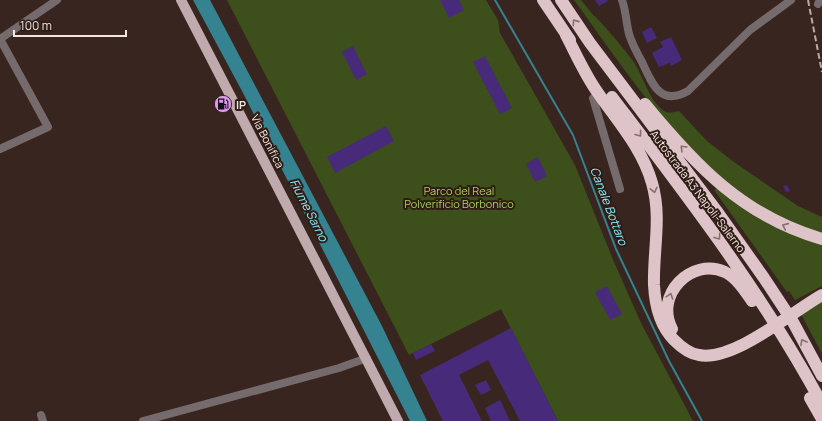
<svg xmlns="http://www.w3.org/2000/svg" width="822" height="421" font-family="Manrope,sans-serif">
<style>
.green{fill:#3d4f1a}
.water{fill:#358390}
.lines{fill:none;stroke-linecap:round;stroke-linejoin:round}
.stream{stroke:#358390;stroke-width:2}
.building{fill:#472a7a}
.minor{stroke:#756a6c;stroke-width:8}
.major{stroke:#c0aaae;stroke-width:10}
.highway{stroke:#dec3c8;stroke-width:12}
.rail{stroke:#b9aaa6;stroke-width:2;stroke-dasharray:6 3;stroke-linecap:butt}
.oneway{stroke:#86706e}
.labels{text-anchor:middle;dominant-baseline:central;stroke-width:4;stroke-linejoin:round;paint-order:stroke}
.poi-label{font-size:11px;font-weight:bold;fill:#f3e6e2;stroke:#2e1c15;text-anchor:start}
.street-label{font-size:11px;fill:#f3e6e2;stroke:#2e1c15}
.park-label{font-size:11px;fill:#a8d356;stroke:#2e1c15}
.water-label{font-size:12px;font-style:italic;fill:#8aedfe;stroke:#2e1c15}
</style>
<rect width="100%" height="100%" fill="#38251f"/>
<path class="green" d="M227,0H486L498,20L500,33L575,165L614,262L642,325L693,421H558L501,309L409,355Z
M574,0H581L594,16H595C608,30 621,45 633,61C644,77 648,99 664,111C668,114 674,112 679,111L707,141L734,162L798,206L822,217V234C807,229 790,224 777,217C688,167 632,80 574,0Z
M718,188L822,243V286L795,300L789,291L787,292L714,190Z
M822,301V354L801,314Z"/>
<path class="water" d="M193,0H210L382,326L427,421H410L242,91Z"/>
<g class="lines">
<path class="stream" d="M495,0L573,135L616,249L669,361L702,421"/>
</g>
<path class="building" d="M440,0H459L464,10L449,18Z
M595,0H607L608,1L599,6Z
M651,27L657,38L647,43L642,32Z
M671,37L682,60L671,66L670,63L659,67L652,53L663,47L660,42Z
M353,46L367,74L356,80L342,52Z
M485,56L512,108L500,114L473,62Z
M386,126L394,141L335,173L327,157Z
M538,157L547,176L535,182L526,164Z
M787,185L790,191L786,192L783,186Z
M607,286L622,314L610,320L595,292Z
M511,328L558,421H520L488,360L459,375L482,421H443L420,375Z
M431,344L435,351L416,360L413,353Z
M486,380L491,390L481,395L475,385Z
M500,400L510,421H491L485,408Z"/>
<g class="lines">
<path class="minor" d="M622,0C626,11 626,22 629,34C632,44 637,53 642,62C652,83 660,107 688,91L750,30L791,0
M818,4L820,0
M0,39L48,127L0,149
M0,39L57,0
M598,94L593,98L620,189
M41,415L43,421
M143,421L339,368L367,358"/>
<path class="major" d="M181,0L398,421"/>
<path class="highway" d="M543,0L570,40
M561,0L590,43L716,210L764,278L793,322L822,376
M566,35C576,54 585,75 598,93C618,122 642,148 652,183C662,217 653,250 654,285C655,304 660,326 674,340C681,347 689,354 699,355C733,362 792,312 822,295
M612,97C687,196 763,294 822,404
M645,104C696,166 743,216 822,239
M672,329C654,295 691,257 725,272C737,278 745,291 752,301
M810,398L822,419"/>
<path class="rail" d="M808,0L822,72"/>
</g>
<defs><path id="oneway-chevron" d="M-2-3.5L2.5 0L-2 3.5" fill="none" stroke-width="1.6" stroke-linecap="round" stroke-linejoin="round"/></defs>
<g class="oneway">
<use href="#oneway-chevron" transform="translate(575 22) rotate(-125)"/>
<use href="#oneway-chevron" transform="translate(639 134) rotate(53)"/>
<use href="#oneway-chevron" transform="translate(683 148) rotate(-135)"/>
<use href="#oneway-chevron" transform="translate(654 190) rotate(77)"/>
<use href="#oneway-chevron" transform="translate(785 226) rotate(-156)"/>
<use href="#oneway-chevron" transform="translate(718 237) rotate(54)"/>
<use href="#oneway-chevron" transform="translate(670 296) rotate(-72)"/>
<use href="#oneway-chevron" transform="translate(803 342) rotate(-119)"/>
</g>
<defs>
<symbol id="fuel-disc" viewBox="-11 -11 22 22"><circle r="9.5" fill="#de98f2" stroke="#2e1c15"/><path d="M-5.5-6h7V0h2V4h1.3V-2.5L3-4.5l.8-.8L6-3V5H2.5V1h-1V6h-7ZM-4.2-4.7v3.2H.2V-4.7Z" fill="#111"/></symbol>
</defs>
<g fill-rule="evenodd">
<use href="#fuel-disc" x="213" y="94" width="20" height="20"/>
</g>
<g class="labels">
<g class="poi-label">
<text x="236" y="104">IP</text>
</g>
<g class="street-label">
<text transform="translate(268 141) rotate(63)">Via Bonifica</text>
<text transform="translate(698 191) rotate(53)">Autostrada A3 Napoli-Salerno</text>
</g>
<g class="park-label">
<text x="459" y="190">Parco del Real<tspan x="459" dy="13">Polverificio Borbonico</tspan></text>
</g>
<g class="water-label">
<text transform="translate(609 206) rotate(69)">Canale Bottaro</text>
<text transform="translate(309 210) rotate(63)">Fiume Sarno</text>
</g>
</g>
<path d="M14 30v6h112v-6" fill="none" stroke="#f3e6e2" stroke-width="2"/>
<text x="20" y="30" font-size="12" fill="#f3e6e2" stroke="#2e1c15" stroke-width="3" paint-order="stroke">100 m</text>
</svg>
